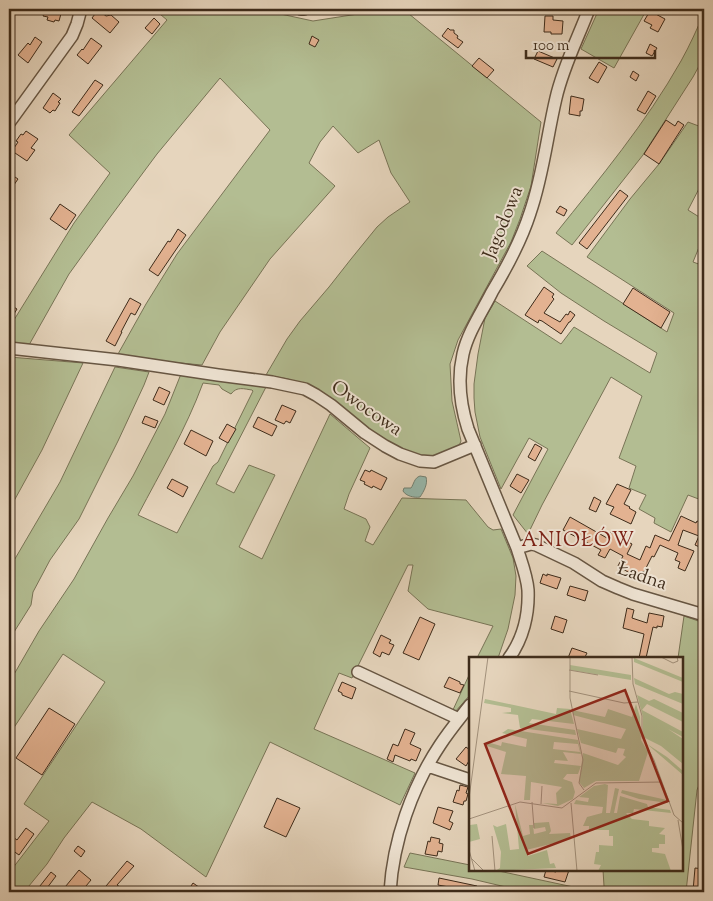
<svg xmlns="http://www.w3.org/2000/svg" width="713" height="901" font-family="'Sorts Mill Goudy',serif">
<style>
.green{fill:#b3bd92;stroke:#787456;fill-rule:evenodd}
.water{fill:#97b9ad;stroke:#738072}
.building{fill:#e3b291;stroke:#3d2b1a}
.lines{fill:none;stroke-linecap:round;stroke-linejoin:round}
.minor-casing{stroke:#675643;stroke-width:14}
.minor{stroke:#efe4d4;stroke-width:11}
.labels{text-anchor:middle;dominant-baseline:central;stroke-width:4;stroke-linejoin:round;paint-order:stroke}
.street-label{font-size:19px;fill:#3d2b1a;stroke:#efe4d4}
.neighbourhood-label{font-size:20px;letter-spacing:1px;fill:#7a1f14;stroke:#efe4d4}
.inset-road{fill:none;stroke:#a2917c;stroke-width:1}
.view{fill:#8f2418;fill-opacity:0.15;stroke:#8f2418;stroke-width:2.5}
.inset-edge{fill:none;stroke:#3d2b1a;stroke-width:2.5}
</style>
<rect width="100%" height="100%" fill="#e6d5bd"/>
<filter id="stains"><feTurbulence type="fractalNoise" baseFrequency=".004" numOctaves="4"/><feColorMatrix values="0 0 0 0 .2 0 0 0 0 .09 0 0 0 0 .02 0 0 0 .5 -.17"/></filter>
<radialGradient id="worn" r=".72"><stop offset=".6" stop-color="#630" stop-opacity="0"/><stop offset="1" stop-color="#630" stop-opacity=".3"/></radialGradient>
<path class="green" d="M154,9H164L167,11L168,9H264L276,13L313,21L390,9H403L541,122L531,186L520,219L511,242L458,340L450,364L452,401L461,441L458,448L437,456L418,455L395,446L362,426L311,387L288,379L266,375L287,339L300,321L329,287L351,259L377,227L388,217L410,202L391,173L379,140L358,153L333,126L320,142L309,163L335,186L270,259L220,332L202,365L157,361L118,354L146,304L177,254L270,130L220,78L157,154L108,220L69,274L29,345L9,343V328L74,223L110,173L69,135L167,20Z
M599,9H647L614,68L581,49Z
M704,13V57L693,77L643,155L572,245L556,233C600,178 646,123 681,61C690,45 697,29 704,13Z
M688,122L704,128V179L688,210L704,220V235L693,262L704,266V501L688,495L671,532L654,523L655,518L639,509L646,495L629,488L636,466L619,458L642,396L611,377L542,505L528,534L513,515L548,449L529,438L501,489L480,437L475,412L474,398V384L478,354L485,318L495,301L561,344L574,327L650,373L657,353L604,321L561,293L527,266L542,251L667,332L674,313L587,257L630,199L659,164Z
M9,357L83,363L42,450L9,510Z
M115,367L149,372L144,385L118,441L79,519L50,560L33,592L31,605L9,640V569L60,482Z
M181,374L266,387L216,484L234,493L249,465L275,475L239,547L262,559L330,414L370,448L349,494L344,509L366,519L370,527L365,541L373,545L402,498L466,500L488,527L493,530L501,529L513,558L516,576L515,595L508,629L498,658H477L493,626L428,609L408,591L413,565H408L352,678L339,673L314,729L415,773L400,805L270,742L206,877L141,829L92,802L64,838L47,864L24,892H9V873L49,821L24,804L105,682L63,654L9,735V683L39,631L74,579L108,518L133,476L165,414ZM203,383L219,385L222,389L231,394C237,386 244,389 252,390L253,391L218,462L213,466L177,533L138,515C161,471 186,429 203,383Z
M684,616L704,623V753L701,780L697,790L686,892H527L472,879L404,867L410,853L470,865V870H494L578,888L600,890H602L604,886L603,870H682V658H678Z
M470,673V695L454,713L452,712Z"/>
<path class="water" d="M420,476L426,477C428,484 424,491 420,497C414,498 406,496 403,491L404,488H411C414,484 414,478 420,476Z"/>
<path class="building" d="M46,9H58L62,10L59,21L55,20L54,22L47,20L48,17L43,16Z
M98,10L106,16L111,15L119,22L110,33L92,18Z
M650,11L665,19L658,32L650,28L652,25L644,21Z
M545,16H553V20L563,21L562,34H551V32H544Z
M154,18L160,24L152,34L145,28Z
M448,28L450,30H454V33L458,36L457,38L463,42L458,48L442,36Z
M312,36L319,40L315,47L309,44Z
M35,37L42,42L28,63L18,55L28,43L30,45Z
M91,38L102,46L88,64L77,55L82,49L83,50Z
M650,44L657,48L652,56L646,53Z
M538,51L557,59L553,67L534,59Z
M479,58L494,70L487,78L472,66Z
M599,62L607,67L598,83L589,78Z
M633,71L639,75L636,81L630,77Z
M95,80L103,85L79,116L72,112Z
M648,91L656,96L645,114L637,110Z
M53,93L61,99L58,102L60,103L55,111L53,110L50,113L43,108Z
M571,96L584,99L582,111H580V116L569,114Z
M666,120L675,126L678,121L684,125L659,164L644,154Z
M26,131L38,139L31,148L35,150L27,161L12,151L18,142L16,141L21,134L23,135Z
M9,173L18,179L9,192Z
M620,190L628,196L587,249L579,243Z
M60,204L76,215L66,230L50,219Z
M560,206L567,210L564,216L556,212Z
M178,229L186,235L158,276L149,270L168,241L170,242Z
M544,287L554,294L552,297L554,299L544,313L560,322L566,314L568,315L570,311L575,315L570,322H569L561,334L542,321L539,320L538,323L525,315Z
M633,288L670,312L661,328L623,304Z
M130,298L141,304L135,315L131,313L121,332H122L115,346L106,341Z
M9,304L17,309L9,322Z
M159,387L170,392L164,405L153,400Z
M282,405L296,411L290,423L286,421L284,424L275,420Z
M145,416L158,421L155,428L142,423Z
M258,417L277,426L272,436L253,427Z
M227,424L236,429L228,443L219,438Z
M191,430L213,441L206,456L184,444Z
M535,444L542,448L535,461L528,457Z
M365,470L370,472L371,470L387,478L381,490L373,486L372,488L364,484L365,482L360,480Z
M517,474L529,480L521,493L510,486Z
M172,479L188,487L183,497L167,488Z
M617,484L631,490L624,504L630,507L629,508L636,512L631,524L610,514L614,507L606,504Z
M594,497L601,501L596,512L589,509Z
M681,516L696,523L697,521L704,523V549L695,545L699,536L683,530L678,545L694,551L685,571L678,568L680,562L675,560L678,553L660,545L654,557L652,556L644,572L643,571L639,579L633,576V575L618,566L623,556L610,549L605,558L598,555L601,550L563,530L570,517L607,538L610,532L632,544L627,554L640,560L646,546L650,548L655,535L669,541Z
M543,574L547,576V574L561,578L557,589L540,583Z
M570,586L588,591L585,601L567,595Z
M627,608L634,610L632,618L647,623L649,613L664,616L662,627L657,626V628L653,627L646,658H639L644,634L623,628Z
M555,616L567,620L563,633L551,629Z
M420,617L435,624L419,660L403,653Z
M381,635L391,640L389,643L394,645L389,655L382,652L380,657L373,653Z
M572,648L587,653L585,657L583,658H568Z
M449,677L460,682V684L464,685L460,693L444,687Z
M342,682L356,688L352,699L342,695V693L338,691Z
M49,708L75,724L42,775L16,758Z
M405,729L415,733L410,744L421,749L416,761L411,759L410,761L395,755L393,762L387,759L393,744L398,746Z
M466,747L470,750V759L466,766L456,759Z
M460,785L468,787L466,793L468,794L466,801H464L463,805L453,802L457,790L459,791Z
M277,798L300,808L286,837L264,827Z
M438,807L453,811L449,821L453,823L450,830L433,823Z
M26,828L34,834L19,855L9,848V834L17,840Z
M431,837L440,839L439,843L443,844L442,852L438,851L437,856L425,854L428,841L430,842Z
M78,846L85,851L81,857L74,851Z
M127,861L134,866L117,885L120,887L115,892H101Z
M695,868L704,869V892L693,891Z
M79,870L91,880L81,892H61Z
M546,870L556,872L557,870H569L565,882L544,877Z
M51,872L56,876L44,892H37L36,891Z
M439,878L477,886L476,892L438,885Z
M193,883L206,892H187Z"/>
<g class="lines">
<defs>
<path id="minor" d="M301,9H304
M9,123L72,36L77,24L81,9
M9,348L118,360L218,375L272,382L305,389L316,395L331,405L365,433L385,446L400,454L420,461L434,462L475,445
M517,548L531,544L536,545L574,563L602,581L618,588L633,594L704,615
M509,658C523,639 529,614 528,590C527,576 521,561 517,548L468,429C460,404 457,380 463,354C468,332 482,312 492,292C507,267 521,241 530,213C543,176 547,136 556,98C563,67 578,38 589,9
M358,672L459,719
M428,766L470,780
M390,892C393,841 412,787 440,745C449,731 460,718 470,705"/>
</defs>
<use href="#minor" class="minor-casing"/>
<use href="#minor" class="minor"/>
</g>
<g class="labels">
<g class="street-label">
<text transform="translate(504 223) rotate(-68)">Jagodowa</text>
<text transform="translate(366 409) rotate(35)">Owocowa</text>
<text transform="translate(642 577) rotate(19)">Ładna</text>
</g>
<g class="neighbourhood-label">
<text x="578" y="541">ANIOŁÓW</text>
</g>
</g>
<g transform="translate(469 657)">
<rect width="214" height="214" fill="#e6d5bd"/>
<path d="M165,1L214,21V25L165,5ZM101,8L162,18V23L101,13ZM165,21L200,37L206,35L214,37V47L166,27ZM168,38L180,44L185,42L214,56V65L178,47L173,53L214,75V80L199,72L214,82V107L192,89L174,80V60ZM16,42L87,57L88,51L101,52L105,67L63,62L60,66L106,73L107,78L51,71L49,58L33,56L42,55V51L15,46ZM167,47L171,60L172,83L179,95L170,124H127L115,131L110,125L114,96L149,108L157,100L154,98L156,92L149,91L147,96L112,86L108,72L152,82L157,72L104,58L103,53L136,60L139,52L163,60ZM39,72L109,83L112,97L94,95L99,104L86,103L85,106L112,109L109,117H98L94,122L103,125L106,135L104,142L89,149L73,146L88,147L87,136L93,130L62,125L61,143H55L57,119L32,117L37,95L18,89V85L32,89L33,85L57,90L58,82L33,76ZM85,85L109,87L111,95L84,92ZM178,87L198,100L214,114V118ZM136,127L139,128L137,156H141L146,131L150,132L145,156H148L151,139L178,147L179,150L201,153L202,156L165,152L164,156H157L163,162L180,164V169L196,171L190,177L196,178V187H190V191H183V195L196,197L202,214H129L132,208L125,207L127,195H130V188L144,189V179H140V173H120V169H114L118,160L133,156L134,150L105,147L107,143L119,145L120,141L110,140L125,129ZM153,133L198,143L199,146L170,142L152,136ZM46,147L54,179L61,177L60,168H64L65,177L77,174L76,170L65,172V166L80,165L82,174L80,177L101,176L102,182L57,193L59,199L78,193L81,207L85,206L87,211L26,214L31,211L32,195L24,168L28,170L37,167L41,193L50,192ZM0,164L1,168L8,167L11,182L0,185Z" fill="#b3bd92" fill-rule="evenodd"/>
<path class="inset-road" d="M101,0V41L114,103L110,126L115,133M163,0L164,27L173,59V80L185,103L205,158L214,166M192,0L204,6L209,4L208,0M100,13L129,18M100,34L155,46L169,45M0,141L19,0M63,145L65,171M102,146L108,214M72,147L73,129M0,162L51,145L93,151L127,126L193,125M209,163L214,193M23,179L26,214M0,193L6,214M2,201L15,214"/>
<path class="view" d="M156,33L199,144L59,197L16,87Z"/>
<rect width="214" height="214" class="inset-edge"/>
</g>
<rect width="713" height="901" fill="none" stroke="#e6d5bd" stroke-width="30"/>
<rect x="10" y="10" width="693" height="881" fill="none" stroke="#3d2b1a" stroke-width="2.5"/>
<rect x="15" y="15" width="683" height="871" fill="none" stroke="#3d2b1a"/>
<path d="M526 50v8h129v-8" fill="none" stroke="#3d2b1a" stroke-width="2.5"/>
<text x="533" y="50" font-size="15" fill="#3d2b1a" stroke="#efe4d4" stroke-width="4" paint-order="stroke">100 m</text>
<rect width="100%" height="100%" filter="url(#stains)"/>
<rect width="100%" height="100%" fill="url(#worn)"/>
</svg>
